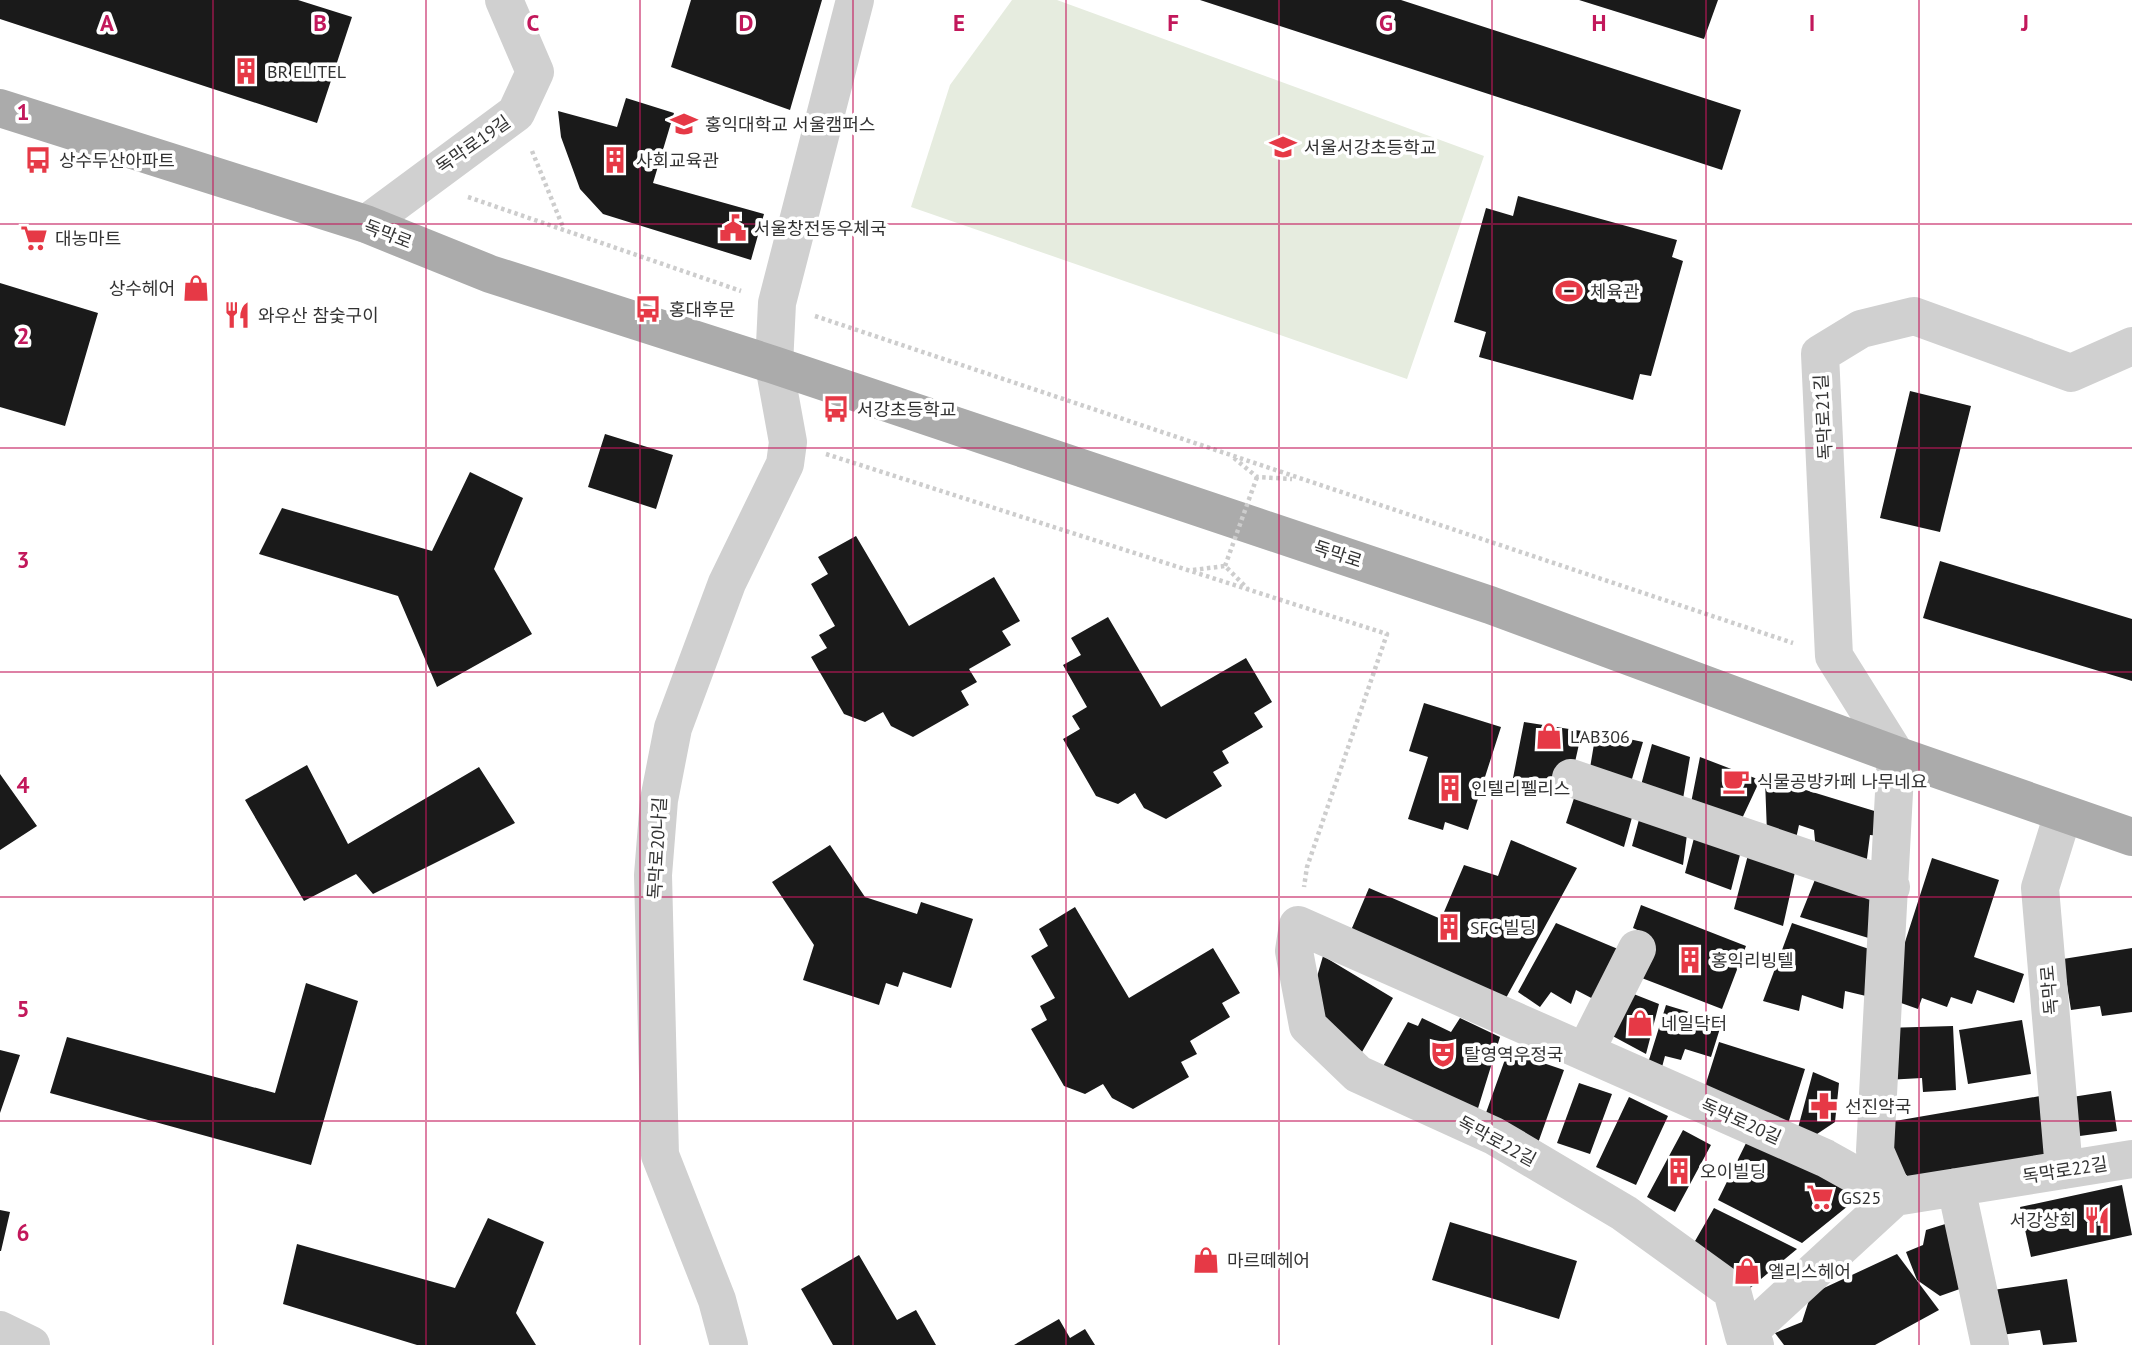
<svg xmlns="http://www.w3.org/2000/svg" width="2132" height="1345" font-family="'PT Sans','Noto Sans KR',sans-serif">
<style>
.green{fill:#e6ecdf}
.building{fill:#1a1a1a}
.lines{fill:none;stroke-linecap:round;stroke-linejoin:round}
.path{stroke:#cdcdcd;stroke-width:4.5;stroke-dasharray:3.5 3.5;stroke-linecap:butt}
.minor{stroke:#d0d0d0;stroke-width:38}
.major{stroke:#ababab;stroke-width:38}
.path-bridge{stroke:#cdcdcd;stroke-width:4.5;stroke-dasharray:3.5 3.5;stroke-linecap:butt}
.grid{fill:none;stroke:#c2185b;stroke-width:2;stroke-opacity:0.55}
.labels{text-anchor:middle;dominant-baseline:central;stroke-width:7;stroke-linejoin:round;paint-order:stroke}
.poi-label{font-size:18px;fill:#333;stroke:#fff;text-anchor:start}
.street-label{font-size:18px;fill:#333;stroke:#fff}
.grid-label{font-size:23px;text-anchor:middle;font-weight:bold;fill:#c2185b;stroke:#fff;stroke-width:7;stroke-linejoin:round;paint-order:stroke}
</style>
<rect width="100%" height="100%" fill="#fff"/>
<path class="green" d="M1012,0H1057L1484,156L1407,379L911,207L950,85Z"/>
<path class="building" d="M0,0H298L352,17L317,123L0,19Z
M691,0H822L790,110L671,67Z
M1200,0H1401L1741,110L1722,170Z
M1579,0H1718L1704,39Z
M626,98L674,113L653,183L764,214L751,260L603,214L580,189L561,137L558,111L617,127Z
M1518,196L1677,240L1672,257L1683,261L1651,376L1640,374L1633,400L1479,357L1486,332L1454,322L1486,208L1513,216Z
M0,283L98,313L65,426L0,407Z
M1910,391L1971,406L1940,532L1880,518Z
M605,434L673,455L656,509L588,487Z
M470,472L523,498L494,569L532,634L437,687L398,596L259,554L282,508L432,551Z
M856,536L909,626L994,577L1020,621L1002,631L1011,645L969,669L977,682L961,691L969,705L913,737L891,726L883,712L865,722L844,714L811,657L827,648L819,635L835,626L811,584L828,574L818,557Z
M1940,561L2132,619V681L1923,618Z
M1108,617L1161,707L1246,658L1272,702L1254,713L1263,727L1222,751L1229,763L1213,772L1222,786L1166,819L1144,808L1135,793L1118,804L1096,796L1063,739L1080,729L1072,716L1087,707L1063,665L1081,655L1071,638Z
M1424,703L1501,727L1468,830L1445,822L1443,830L1408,819L1428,757L1409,751Z
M1524,722L1582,731L1575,762L1553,791L1513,778Z
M1596,732L1643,742L1629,789L1589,774Z
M1652,744L1690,757L1682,805L1640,789Z
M1700,757L1760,780L1739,825L1691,803Z
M307,765L348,844L479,767L515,823L373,894L356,874L304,901L245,800Z
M0,774L37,826L0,850Z
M1765,780H1773L1881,813L1882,836L1870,835L1866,866L1816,851L1814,830L1799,825L1795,843L1767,833Z
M1576,792L1634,810L1624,847L1566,823Z
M1641,812L1688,827L1683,865L1632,846Z
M1694,838L1742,847L1731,890L1685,873Z
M1511,840L1577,868L1506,998L1349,935L1369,888L1441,919L1464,865L1498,876Z
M830,845L865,897L917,914L921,902L973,919L951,988L903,972L898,987L886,983L879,1005L803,980L814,945L772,882Z
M1749,851L1797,863L1783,926L1734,909Z
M1932,858L1999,880L1974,957L2024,974L2014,1003L1977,990L1972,1004L1951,997L1947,1007L1922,998L1918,1009L1887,998Z
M1818,872L1883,895L1875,940L1800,917Z
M1641,905L1746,946L1722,1009L1634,975L1649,935L1633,928Z
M1075,907L1129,998L1213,948L1240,993L1222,1003L1230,1017L1190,1041L1197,1054L1181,1062L1189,1077L1133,1109L1112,1098L1103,1084L1085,1094L1064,1086L1031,1029L1047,1020L1040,1006L1055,998L1031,956L1048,946L1039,929Z
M1556,923L1625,952L1599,1002L1576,990L1571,1004L1551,992L1540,1007L1518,992Z
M1792,923L1875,951L1866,996L1845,991L1843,1009L1802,995L1799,1011L1763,1001Z
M2132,948V1012L2102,1016L2100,1006L2071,1010L2063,959Z
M1323,956L1393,998L1362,1052L1318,1017L1314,987Z
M306,983L358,1001L311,1165L50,1093L67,1037L275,1093Z
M1626,991L1659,1004L1646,1054L1607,1033Z
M1666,1005L1722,1022L1711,1057L1685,1049L1681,1060L1665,1056L1662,1067L1648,1063Z
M1422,1018L1451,1032L1460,1018L1500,1037L1475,1118L1381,1070L1408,1022L1418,1026Z
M2022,1020L2031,1074L1968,1084L1959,1030Z
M1953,1026L1956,1090L1923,1092L1922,1078L1886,1080L1884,1028Z
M1719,1042L1805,1069L1787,1127L1701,1099Z
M0,1050L20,1055L0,1113Z
M1508,1051L1564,1070L1538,1143L1482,1124Z
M1813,1072L1839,1083L1835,1122L1814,1136L1798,1128Z
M1579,1083L1612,1094L1590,1154L1557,1143Z
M2111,1091L2117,1131L2065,1138L2059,1099Z
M2040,1096L2051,1159L1910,1179L1886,1153L1895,1121Z
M1629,1097L1668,1116L1636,1185L1596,1167Z
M1683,1130L1711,1145L1675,1212L1647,1197Z
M1749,1137L1864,1193L1802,1243L1718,1200Z
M2122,1185L2132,1235L2031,1257L2020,1207Z
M1714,1208L1797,1249L1743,1294L1691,1248Z
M0,1210L10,1212L1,1251H0Z
M488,1218L544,1242L516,1313L536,1345H417L283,1304L297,1244L455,1288Z
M1955,1221L1971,1285L1940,1296L1917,1280L1906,1252L1923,1245L1926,1230Z
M1450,1222L1577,1261L1559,1319L1432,1280Z
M1897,1254L1939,1310L1875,1345H1784L1775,1333L1802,1322L1811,1294Z
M859,1255L897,1320L916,1310L936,1345H833L801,1289Z
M2067,1279L2077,1342L2043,1345L2040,1330L1993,1336L1986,1291Z
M1059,1319L1070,1338L1085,1329L1095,1345H1014Z"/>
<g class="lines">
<path class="path" d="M532,151L563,227
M468,197L741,291
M815,316L1793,643
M826,454L1387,634L1307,867L1304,887
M1234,458L1257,477L1292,479
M1193,570L1225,566L1248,589"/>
<path class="minor" d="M366,224L516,113L535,72L504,0
M1571,778L1891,887
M2063,814L2040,888L2064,1170
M1585,1052L1637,949
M1956,1187L1990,1345
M1895,1197L1875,1151L1896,755L1834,656L1820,354L1861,329L1914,316L2071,373L2132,346
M0,1330L31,1345
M1744,1336L1895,1197L2132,1159
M729,1345L717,1300L660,1155L653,875L659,800L673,728L727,583L785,464L788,442L774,365L777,303L855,0
M1755,1345L1744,1336L1732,1291L1624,1213L1494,1136L1358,1074L1308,1026L1294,951L1298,925L1825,1158L1895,1197"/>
<path class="major" d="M0,108L366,224L490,274L774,365L1490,605L1896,755L2132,837"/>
<path class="path-bridge" d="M1225,566L1257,477"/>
</g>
<path class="grid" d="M213,0V1345M426,0V1345M640,0V1345M853,0V1345M1066,0V1345M1279,0V1345M1492,0V1345M1706,0V1345M1919,0V1345M0,224H2132M0,448H2132M0,672H2132M0,897H2132M0,1121H2132"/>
<defs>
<symbol id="building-bare" viewBox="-9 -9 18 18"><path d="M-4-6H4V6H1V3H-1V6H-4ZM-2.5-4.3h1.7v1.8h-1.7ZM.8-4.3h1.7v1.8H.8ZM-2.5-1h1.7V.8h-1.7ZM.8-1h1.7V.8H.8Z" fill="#e63946" stroke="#fff" stroke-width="2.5" paint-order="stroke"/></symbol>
<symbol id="university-bare" viewBox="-9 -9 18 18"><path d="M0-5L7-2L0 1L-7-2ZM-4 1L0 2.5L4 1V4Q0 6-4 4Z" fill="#e63946" stroke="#fff" stroke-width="2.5" paint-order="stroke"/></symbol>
<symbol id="school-bare" viewBox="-9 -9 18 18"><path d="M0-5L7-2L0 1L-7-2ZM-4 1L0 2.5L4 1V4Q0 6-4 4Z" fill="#e63946" stroke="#fff" stroke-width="2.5" paint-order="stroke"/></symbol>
<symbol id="bus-bare" viewBox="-9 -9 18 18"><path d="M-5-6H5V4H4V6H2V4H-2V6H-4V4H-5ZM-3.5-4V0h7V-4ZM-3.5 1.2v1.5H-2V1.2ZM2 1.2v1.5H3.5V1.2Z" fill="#e63946" stroke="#fff" stroke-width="2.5" paint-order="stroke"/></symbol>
<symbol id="civic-bare" viewBox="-9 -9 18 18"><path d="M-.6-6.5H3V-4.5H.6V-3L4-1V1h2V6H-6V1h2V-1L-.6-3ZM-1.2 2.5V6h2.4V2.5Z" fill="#e63946" stroke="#fff" stroke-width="2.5" paint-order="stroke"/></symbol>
<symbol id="supermarket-bare" viewBox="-9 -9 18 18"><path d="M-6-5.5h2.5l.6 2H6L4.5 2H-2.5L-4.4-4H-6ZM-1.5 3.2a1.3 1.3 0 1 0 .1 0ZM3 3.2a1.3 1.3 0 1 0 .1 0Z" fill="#e63946" stroke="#fff" stroke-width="2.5" paint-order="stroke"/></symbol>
<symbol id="shop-bare" viewBox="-9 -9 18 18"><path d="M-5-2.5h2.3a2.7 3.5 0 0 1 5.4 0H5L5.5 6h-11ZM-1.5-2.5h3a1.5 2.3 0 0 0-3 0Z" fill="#e63946" stroke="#fff" stroke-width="2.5" paint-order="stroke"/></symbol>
<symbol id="stadium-bare" viewBox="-9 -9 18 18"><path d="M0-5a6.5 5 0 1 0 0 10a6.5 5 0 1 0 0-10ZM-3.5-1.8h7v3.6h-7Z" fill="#e63946" stroke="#fff" stroke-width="2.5" paint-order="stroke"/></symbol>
<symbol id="restaurant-bare" viewBox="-9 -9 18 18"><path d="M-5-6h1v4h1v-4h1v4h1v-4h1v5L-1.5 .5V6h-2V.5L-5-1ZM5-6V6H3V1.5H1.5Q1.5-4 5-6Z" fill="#e63946" stroke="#fff" stroke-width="2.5" paint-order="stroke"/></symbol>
<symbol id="cafe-bare" viewBox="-9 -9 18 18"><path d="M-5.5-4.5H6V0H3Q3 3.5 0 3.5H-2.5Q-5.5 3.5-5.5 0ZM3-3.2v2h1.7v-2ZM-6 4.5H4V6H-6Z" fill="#e63946" stroke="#fff" stroke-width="2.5" paint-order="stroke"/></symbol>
<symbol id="theatre-bare" viewBox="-9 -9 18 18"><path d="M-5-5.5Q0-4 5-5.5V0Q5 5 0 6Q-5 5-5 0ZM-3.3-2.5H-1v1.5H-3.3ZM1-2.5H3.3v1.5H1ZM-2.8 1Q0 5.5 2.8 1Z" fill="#e63946" stroke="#fff" stroke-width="2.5" paint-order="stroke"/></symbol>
<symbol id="pharmacy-bare" viewBox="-9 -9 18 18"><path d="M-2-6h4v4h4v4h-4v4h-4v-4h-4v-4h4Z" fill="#e63946" stroke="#fff" stroke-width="2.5" paint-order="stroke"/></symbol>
</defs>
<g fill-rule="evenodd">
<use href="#building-bare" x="227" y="52" width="38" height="38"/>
<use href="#university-bare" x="665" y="105" width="38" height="38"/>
<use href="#school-bare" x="1264" y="128" width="38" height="38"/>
<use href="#bus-bare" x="19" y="141" width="38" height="38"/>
<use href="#building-bare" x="596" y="141" width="38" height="38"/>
<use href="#civic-bare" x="714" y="209" width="38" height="38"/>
<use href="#supermarket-bare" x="15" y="219" width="38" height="38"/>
<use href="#shop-bare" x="177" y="269" width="38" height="38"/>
<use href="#stadium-bare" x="1550" y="272" width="38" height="38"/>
<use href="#bus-bare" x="629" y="290" width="38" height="38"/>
<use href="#restaurant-bare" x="218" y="296" width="38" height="38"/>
<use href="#bus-bare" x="817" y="390" width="38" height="38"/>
<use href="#shop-bare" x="1530" y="717" width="38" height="38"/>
<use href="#cafe-bare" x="1717" y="762" width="38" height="38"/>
<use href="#building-bare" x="1431" y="769" width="38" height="38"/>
<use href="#building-bare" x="1430" y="908" width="38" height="38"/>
<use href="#building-bare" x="1671" y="941" width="38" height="38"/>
<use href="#shop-bare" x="1621" y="1004" width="38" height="38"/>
<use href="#theatre-bare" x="1424" y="1035" width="38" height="38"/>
<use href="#pharmacy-bare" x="1805" y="1087" width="38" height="38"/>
<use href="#building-bare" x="1660" y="1152" width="38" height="38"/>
<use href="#supermarket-bare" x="1801" y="1178" width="38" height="38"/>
<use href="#restaurant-bare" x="2078" y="1201" width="38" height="38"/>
<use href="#shop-bare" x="1187" y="1241" width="38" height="38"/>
<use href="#shop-bare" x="1728" y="1252" width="38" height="38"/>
</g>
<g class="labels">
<g class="poi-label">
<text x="267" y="71">BR ELITEL</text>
<text x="705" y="124">홍익대학교 서울캠퍼스</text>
<text x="1304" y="147">서울서강초등학교</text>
<text x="59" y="160">상수두산아파트</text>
<text x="636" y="160">사회교육관</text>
<text x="754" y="228">서울창전동우체국</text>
<text x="55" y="238">대농마트</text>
<text x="175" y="288" text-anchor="end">상수헤어</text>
<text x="1590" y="291">체육관</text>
<text x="669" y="309">홍대후문</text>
<text x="258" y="315">와우산 참숯구이</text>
<text x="857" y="409">서강초등학교</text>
<text x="1570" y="736">LAB306</text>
<text x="1757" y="781">식물공방카페 나무네요</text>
<text x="1471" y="788">인텔리펠리스</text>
<text x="1470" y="927">SFC 빌딩</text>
<text x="1711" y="960">홍익리빙텔</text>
<text x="1661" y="1023">네일닥터</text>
<text x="1464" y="1054">탈영역우정국</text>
<text x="1845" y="1106">선진약국</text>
<text x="1700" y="1171">오이빌딩</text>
<text x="1841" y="1197">GS25</text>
<text x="2076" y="1220" text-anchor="end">서강상회</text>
<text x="1227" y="1260">마르떼헤어</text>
<text x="1768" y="1271">엘리스헤어</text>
</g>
<g class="street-label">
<text transform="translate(473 144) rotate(-35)">독막로19길</text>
<text transform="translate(388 234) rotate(21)">독막로</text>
<text transform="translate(1823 417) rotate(-93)">독막로21길</text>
<text transform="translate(1338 554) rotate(18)">독막로</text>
<text transform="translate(657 848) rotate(-87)">독막로20나길</text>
<text transform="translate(2049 990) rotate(-95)">독막로</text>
<text transform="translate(1741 1121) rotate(24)">독막로20길</text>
<text transform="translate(1497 1141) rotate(28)">독막로22길</text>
<text transform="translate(2065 1170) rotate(-9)">독막로22길</text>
</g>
</g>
<g class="grid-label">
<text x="107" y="31">A</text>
<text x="320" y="31">B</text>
<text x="533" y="31">C</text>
<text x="746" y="31">D</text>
<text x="959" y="31">E</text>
<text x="1173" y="31">F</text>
<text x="1386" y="31">G</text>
<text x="1599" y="31">H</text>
<text x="1812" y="31">I</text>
<text x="2025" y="31">J</text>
<text x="23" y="120">1</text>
<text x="23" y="344">2</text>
<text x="23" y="568">3</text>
<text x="23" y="793">4</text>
<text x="23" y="1017">5</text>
<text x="23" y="1241">6</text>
</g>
</svg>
